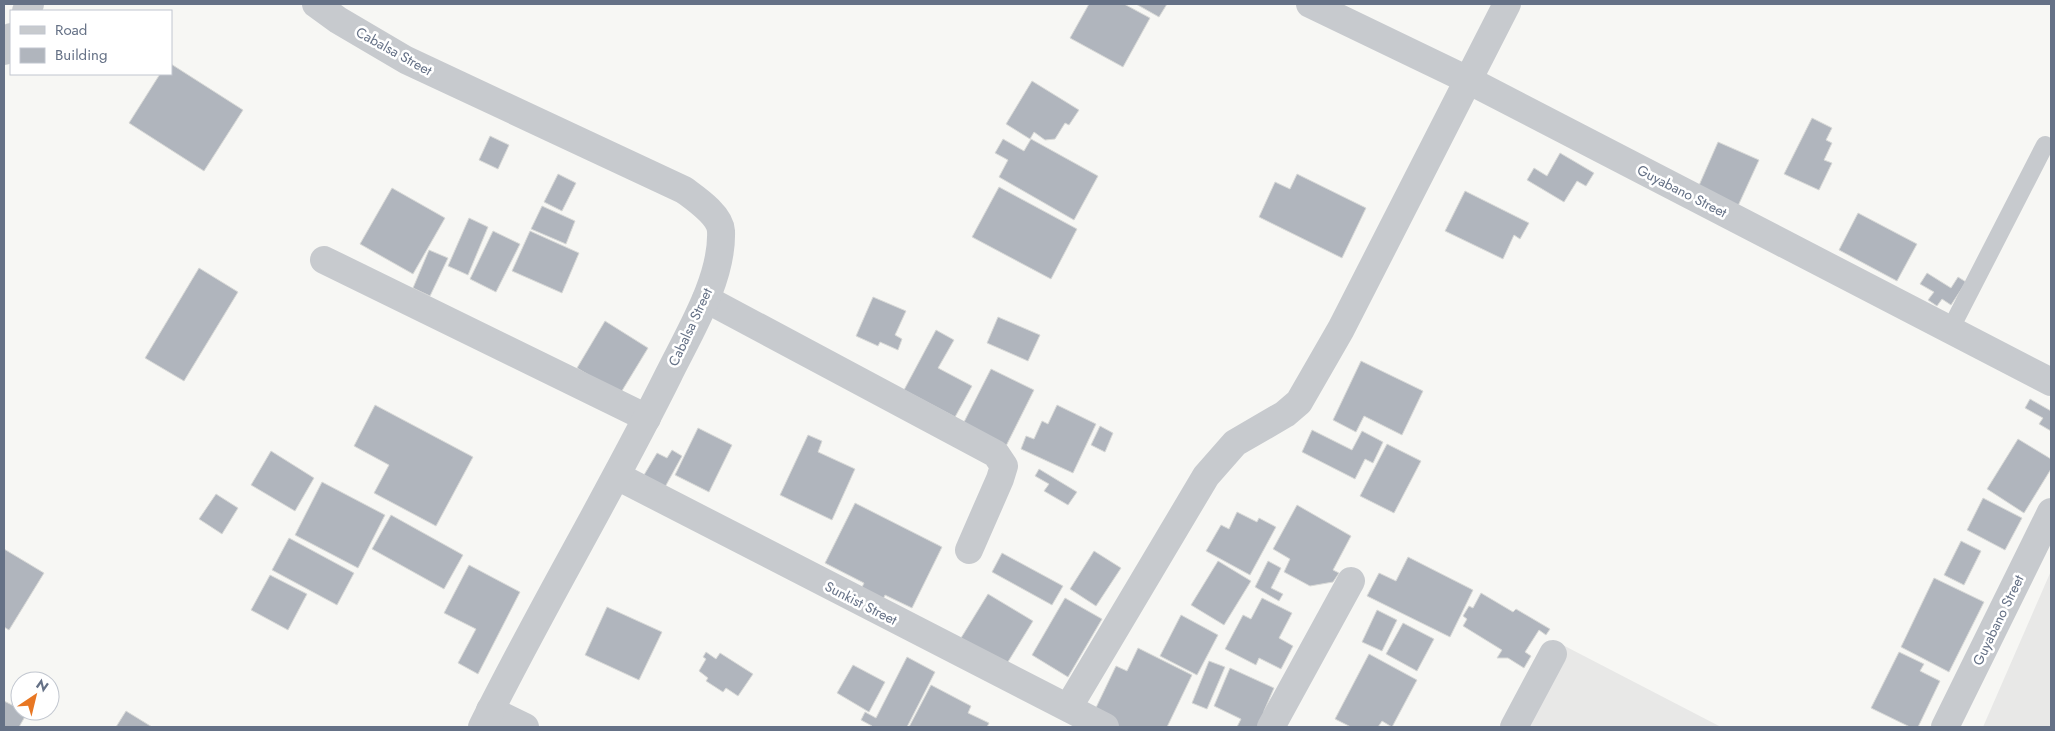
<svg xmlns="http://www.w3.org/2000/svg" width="2055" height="731" font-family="Jost,sans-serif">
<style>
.built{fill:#e8e8e7}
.building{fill:#b0b5bd;stroke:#d8d9d7}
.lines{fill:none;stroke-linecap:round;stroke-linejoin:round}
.service{stroke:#c7cace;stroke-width:18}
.minor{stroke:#c7cace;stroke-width:28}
.tertiary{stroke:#c7cace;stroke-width:28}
.labels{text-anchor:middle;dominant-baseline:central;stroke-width:5;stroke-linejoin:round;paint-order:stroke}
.street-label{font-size:14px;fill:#657186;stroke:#fff}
</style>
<rect width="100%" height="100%" fill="#f7f7f4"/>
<path class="built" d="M2051,571V727H1983Z
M1557,642L1721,727H1511Z"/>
<path class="building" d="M1089,4H1124L1150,18L1123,67L1070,38Z
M1136,4H1167L1159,17Z
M171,64L243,110L204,171L129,123L160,74H171Z
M1032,81L1079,110L1069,125L1065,123L1055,139L1045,140L1034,132L1030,139L1006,124Z
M1812,118L1832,128L1826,140L1832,143L1824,160L1832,163L1819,190L1784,174Z
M490,136L509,145L498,169L479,160Z
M1003,139L1024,151L1031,139L1098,176L1074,220L999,177L1008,160L995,153Z
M1718,142L1759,160L1737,208L1697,190Z
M1560,153L1594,173L1586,186L1577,181L1564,202L1527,180L1534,168L1547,176Z
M558,174L576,183L562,211L544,202Z
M1297,174L1366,208L1342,258L1259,217L1275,182L1290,189Z
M999,187L1077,229L1051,279L972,237Z
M392,188L445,218L413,274L360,244Z
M1465,191L1529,223L1520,239L1514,235L1503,259L1445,231Z
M542,206L575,221L566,244L531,229Z
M1858,213L1917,244L1897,281L1839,250Z
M469,218L488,227L468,275L448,266Z
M493,231L520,244L496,292L470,279Z
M530,231L579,253L562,293L512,271Z
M429,250L448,258L430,296L413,288Z
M199,268L238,292L184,381L145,358Z
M1927,273L1951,288L1958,277L1966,282L1951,305L1942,299L1937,306L1928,300L1934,292L1920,284Z
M873,297L906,311L895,335L902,339L898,350L880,342L878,346L856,336Z
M998,317L1040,335L1028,361L987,343Z
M605,321L648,348L620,394L577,368Z
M936,330L954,340L938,368L972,386L955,417L904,390Z
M1361,361L1423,391L1402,435L1364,416L1356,432L1333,420Z
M991,369L1034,390L1005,448L962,426Z
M2030,399L2051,411V431L2039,424L2043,418L2025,408Z
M375,405L473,457L436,526L374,493L389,465L354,446Z
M1057,405L1096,424L1073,473L1021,449L1026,436L1034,439L1042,421L1048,424Z
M1100,426L1113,433L1105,452L1091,445Z
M698,428L732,445L709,492L675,475Z
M1312,430L1352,450L1362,431L1383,442L1373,463L1365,459L1355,479L1302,452Z
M808,435L822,441L818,452L855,469L832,520L780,495Z
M2018,439L2051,459V469L2024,513L1987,489Z
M1387,444L1421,461L1394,513L1360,496Z
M672,450L682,456L665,487L644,475L657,453L667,458Z
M271,451L314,478L295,511L251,485Z
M1039,469L1077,492L1068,505L1044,491L1049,484L1035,476Z
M322,482L385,515L358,568L295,535Z
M216,494L238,508L222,534L199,519Z
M1983,498L2022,518L2005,550L1967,530Z
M855,503L942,547L912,608L885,595L880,606L858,596L864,583L825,563Z
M1297,505L1351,536L1333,570L1339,573L1333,582L1310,586L1284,572L1290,559L1273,549Z
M1237,512L1257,522L1259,518L1276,527L1250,575L1206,551L1221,525L1229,529Z
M391,515L463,555L444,589L372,549Z
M289,538L354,573L337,605L272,570Z
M1961,541L1981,551L1964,585L1944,575Z
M4,549L44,573L9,630L4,627Z
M1094,551L1121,568L1096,606L1070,589Z
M1002,553L1063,586L1052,605L992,572Z
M1408,557L1473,590L1450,637L1367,596L1379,573L1396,581Z
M1218,561L1251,581L1224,625L1191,605Z
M1268,561L1281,568L1271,588L1283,594L1279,601L1255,587Z
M469,565L520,592L478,674L458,663L476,629L444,613Z
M270,575L307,594L288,630L251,610Z
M1934,578L1984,602L1949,672L1901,647Z
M1481,593L1513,612L1516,609L1550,629L1546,635L1539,630L1525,652L1531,656L1524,668L1508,658H1497L1502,650L1463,626L1467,619L1463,616L1469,606L1473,608Z
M988,594L1033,621L1006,665L961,638Z
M1065,598L1102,619L1068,677L1032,655Z
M1262,598L1292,613L1279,638L1293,646L1281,669L1259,658L1256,665L1225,649L1243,615L1251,619Z
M607,607L662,632L639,680L585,655Z
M1377,610L1397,620L1382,651L1362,642Z
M1181,615L1218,635L1197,675L1160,656Z
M1403,623L1434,639L1417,671L1386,654Z
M1138,648L1192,675L1167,727H1115L1092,716L1116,666L1127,671Z
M706,652L716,659L720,653L753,674L738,696L726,688L723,692L706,681L708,678L699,671L706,659L703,657Z
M1899,652L1924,664L1920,671L1940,681L1918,727H1910L1871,708Z
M1369,654L1417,680L1392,727L1382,721L1378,727H1351L1335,719Z
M907,657L935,672L907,727H871L872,726L861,720L865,712L876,718Z
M1209,661L1225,667L1207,709L1192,703Z
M853,665L885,682L869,712L837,693Z
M1230,668L1274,688L1264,711L1266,727H1237L1241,719L1214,706Z
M931,685L971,706L968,713L989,723L987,727H909Z
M4,701L20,709V711L27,713L19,727H4Z
M126,711L152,727H116Z"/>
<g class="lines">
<path class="service" d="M1950,330L2045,145"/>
<path class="minor" d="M1310,4L1468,80L2051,382
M26,11L30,4
M4,51L11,37
M324,260L647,418
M706,299L996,454L1004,466L1000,479L969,550
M617,476L1105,727
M1068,708L1206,476L1235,443L1285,414L1299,402L1341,329L1507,4
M490,710L525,727
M1271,727L1351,581
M1514,727L1553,654
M1945,727L2051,512"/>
<path class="tertiary" d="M316,4L338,20L406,60L684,190C696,199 720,215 721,231C723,279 689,333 668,376C609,495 541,608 482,727"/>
</g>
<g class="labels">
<g class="street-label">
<text transform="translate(394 51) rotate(29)">Cabalsa Street</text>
<text transform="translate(1682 191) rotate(27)">Guyabano Street</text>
<text transform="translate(690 327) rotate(-65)">Cabalsa Street</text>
<text transform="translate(861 603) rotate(27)">Sunkist Street</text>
<text transform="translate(1998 620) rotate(-64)">Guyabano Street</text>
</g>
</g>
<rect width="2055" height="731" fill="none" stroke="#657186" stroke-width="10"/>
<rect x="10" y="10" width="162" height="65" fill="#ffffff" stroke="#c1c6cf"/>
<rect x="20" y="26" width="25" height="8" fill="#c7cace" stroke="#c1c6cf"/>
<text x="55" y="35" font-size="15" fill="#657186">Road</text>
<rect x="20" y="48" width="25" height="15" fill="#b0b5bd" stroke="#c1c6cf"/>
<text x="55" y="60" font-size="15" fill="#657186">Building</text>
<g transform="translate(35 696) rotate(35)"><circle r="24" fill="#ffffff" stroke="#c1c6cf"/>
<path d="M0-4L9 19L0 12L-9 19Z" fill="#e87723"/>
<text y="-8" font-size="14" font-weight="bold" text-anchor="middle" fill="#657186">N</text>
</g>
</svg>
